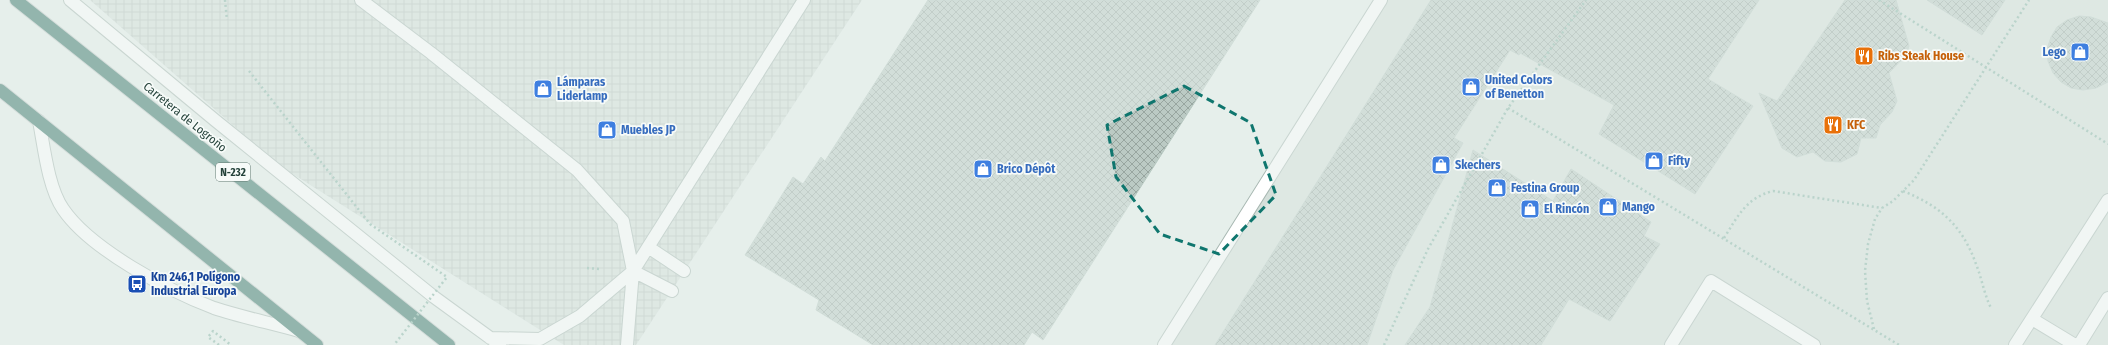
<svg xmlns="http://www.w3.org/2000/svg" width="2108" height="345" font-family="'Fira Sans Condensed',sans-serif">
<style>
.built{fill:#d4dfda}
.industrial{fill:url(#industrial-grid)}
.building{fill:url(#building-cross-hatch);stroke:#b8c9c2}
.lines{fill:none;stroke-linecap:round;stroke-linejoin:round}
.minor-casing{stroke:#a8b8b2;stroke-width:14}
.highway-casing{stroke:#c2cac8;stroke-width:14}
.path{stroke:#86b3a5;stroke-width:2.5;stroke-dasharray:2 3;stroke-linecap:butt}
.minor{stroke:#fff;stroke-width:12}
.highway{stroke:#2f6f62;stroke-width:12}
.path-bridge{stroke:#86b3a5;stroke-width:2.5;stroke-dasharray:2 3;stroke-linecap:butt}
.marked{fill:none;stroke:#0f766e;stroke-width:3;stroke-dasharray:8 5;stroke-linejoin:round}
.labels{text-anchor:middle;dominant-baseline:central;stroke-width:3.5;stroke-linejoin:round;paint-order:stroke}
.shield{fill:#f7fbf9;stroke:#637a73;stroke-width:1}
.shield-label{font-size:11px;font-weight:bold;fill:#24423a}
.shop-label{font-size:12px;font-weight:bold;fill:#366cbe;stroke:#f7fbf9;text-anchor:start}
.food-label{font-size:12px;font-weight:bold;fill:#c56008;stroke:#f7fbf9;text-anchor:start}
.street-label{font-size:12px;fill:#24423a;stroke:#f7fbf9}
.transit-label{font-size:12px;font-weight:bold;fill:#164399;stroke:#f7fbf9;text-anchor:start}
</style>
<defs>
<pattern id="industrial-grid" width="8" height="8" patternUnits="userSpaceOnUse"><rect width="8" height="8" fill="#d4dfda"/><path d="M0 4h8M4 0v8" fill="none" stroke="#b6c1bc"/></pattern>
<pattern id="building-cross-hatch" width="8" height="8" patternUnits="userSpaceOnUse"><rect width="8" height="8" fill="#bbcac4"/><path d="M0 0l8 8M0 8l8-8" fill="none" stroke="#98a6a0"/></pattern>
</defs>
<rect width="100%" height="100%" fill="#e6efeb"/>
<path class="built" d="M1379,0H2108V345H1167Z"/>
<path class="industrial" d="M90,0H862L636,345H564L277,164Z"/>
<path class="building" d="M928,0H1260L1043,340L1032,332L1024,345H873L816,310L819,300L745,255L793,177L803,184L821,157L825,161Z
M1431,0H1759L1708,79L1753,106L1695,194L1599,134L1614,105L1520,53L1519,55L1510,50L1454,138L1463,143L1393,270L1367,345H1215Z
M1845,0H1896L1909,46L1906,55L1889,73L1897,101L1892,112L1880,125L1876,138H1861L1857,154L1841,162L1825,161L1813,152L1797,157L1782,148L1759,93L1777,101Z
M1927,0H2005L1982,35Z
M2079,16L2091,17L2108,23V82L2096,88L2083,90L2071,88L2061,82L2053,73L2048,61L2047,49L2051,37L2057,27L2067,20Z
M1473,150L1553,201L1571,169L1651,222L1644,236L1660,244L1610,321L1569,299L1541,345H1405L1430,307Z"/>
<g class="lines">
<defs>
<path id="minor" d="M70,0L216,121L434,297L500,345
M361,0L431,53L577,170L623,221L633,271L627,345
M39,121C44,147 48,187 63,209C90,249 169,291 214,308C241,317 271,323 299,331
M648,247L684,271
M633,271L672,291
M2032,319L2075,345
M490,338L540,339L580,316L633,271L804,0
M1164,345L1381,0
M1671,345L1711,281L1814,345
M2015,345L2108,200
M2079,345L2108,298"/>
<path id="highway" d="M16,0L449,345
M0,90L317,345"/>
</defs>
<use href="#minor" class="minor-casing"/>
<use href="#highway" class="highway-casing"/>
<path class="path" d="M225,0L227,20
M1879,0L2108,144
M1508,108L1899,345
M1903,191C1940,206 1962,225 1976,264C1982,279 1984,294 1991,308
M1724,238C1738,216 1746,198 1773,191L1882,208
M587,268L600,269
M1874,329L1867,301L1865,271L1868,244L1875,219L1882,208L1893,201L1914,180L2029,0
M219,345L208,337L213,331L231,345
M1384,345L1428,249L1508,108L1586,0"/>
<use href="#minor" class="minor"/>
<use href="#highway" class="highway"/>
<path class="path-bridge" d="M249,71L370,224L447,277L394,345"/>
</g>
<path d="M0 0H2108V345H0ZM1184,86L1251,123L1276,195L1219,254L1160,234L1116,177L1107,125Z" fill="#e6efeb" fill-opacity=".55" fill-rule="evenodd"/>
<path class="marked" d="M1184,86L1251,123L1276,195L1219,254L1160,234L1116,177L1107,125Z"/>
<defs>
<symbol id="shop-square" viewBox="-11 -11 22 22"><rect x="-9" y="-9" width="18" height="18" rx="4" fill="#3f7fe0" stroke="#f7fbf9"/><path d="M-5-2.5h2.3a2.7 3.5 0 0 1 5.4 0H5L5.5 6h-11ZM-1.5-2.5h3a1.5 2.3 0 0 0-3 0Z" fill="#fff"/></symbol>
<symbol id="restaurant-square" viewBox="-11 -11 22 22"><rect x="-9" y="-9" width="18" height="18" rx="4" fill="#e8710a" stroke="#f7fbf9"/><path d="M-5-6h1v4h1v-4h1v4h1v-4h1v5L-1.5 .5V6h-2V.5L-5-1ZM5-6V6H3V1.5H1.5Q1.5-4 5-6Z" fill="#fff"/></symbol>
<symbol id="bus-square" viewBox="-11 -11 22 22"><rect x="-9" y="-9" width="18" height="18" rx="4" fill="#1a4fb4" stroke="#f7fbf9"/><path d="M-5-6H5V4H4V6H2V4H-2V6H-4V4H-5ZM-3.5-4V0h7V-4ZM-3.5 1.2v1.5H-2V1.2ZM2 1.2v1.5H3.5V1.2Z" fill="#fff"/></symbol>
</defs>
<g fill-rule="evenodd">
<use href="#shop-square" x="2069" y="41" width="22" height="22"/>
<use href="#restaurant-square" x="1853" y="45" width="22" height="22"/>
<use href="#shop-square" x="1460" y="76" width="22" height="22"/>
<use href="#shop-square" x="532" y="78" width="22" height="22"/>
<use href="#restaurant-square" x="1822" y="114" width="22" height="22"/>
<use href="#shop-square" x="596" y="119" width="22" height="22"/>
<use href="#shop-square" x="1643" y="150" width="22" height="22"/>
<use href="#shop-square" x="1430" y="154" width="22" height="22"/>
<use href="#shop-square" x="972" y="158" width="22" height="22"/>
<use href="#shop-square" x="1486" y="177" width="22" height="22"/>
<use href="#shop-square" x="1597" y="196" width="22" height="22"/>
<use href="#shop-square" x="1519" y="198" width="22" height="22"/>
<use href="#bus-square" x="126" y="273" width="22" height="22"/>
</g>
<g class="labels">
<rect class="shield" x="216" y="163" width="34" height="18" rx="3"/>
<g class="shield-label">
<text x="233" y="172">N-232</text>
</g>
<g class="shop-label">
<text x="2066" y="52" text-anchor="end">Lego</text>
<text x="1485" y="80">United Colors<tspan x="1485" dy="14">of Benetton</tspan></text>
<text x="557" y="82">Lámparas<tspan x="557" dy="14">Liderlamp</tspan></text>
<text x="621" y="130">Muebles JP</text>
<text x="1668" y="161">Fifty</text>
<text x="1455" y="165">Skechers</text>
<text x="997" y="169">Brico Dépôt</text>
<text x="1511" y="188">Festina Group</text>
<text x="1622" y="207">Mango</text>
<text x="1544" y="209">El Rincón</text>
</g>
<g class="food-label">
<text x="1878" y="56">Ribs Steak House</text>
<text x="1847" y="125">KFC</text>
</g>
<g class="street-label">
<text transform="translate(185 117) rotate(39)">Carretera de Logroño</text>
</g>
<g class="transit-label">
<text x="151" y="277">Km 246,1 Polígono<tspan x="151" dy="14">Industrial Europa</tspan></text>
</g>
</g>
</svg>
